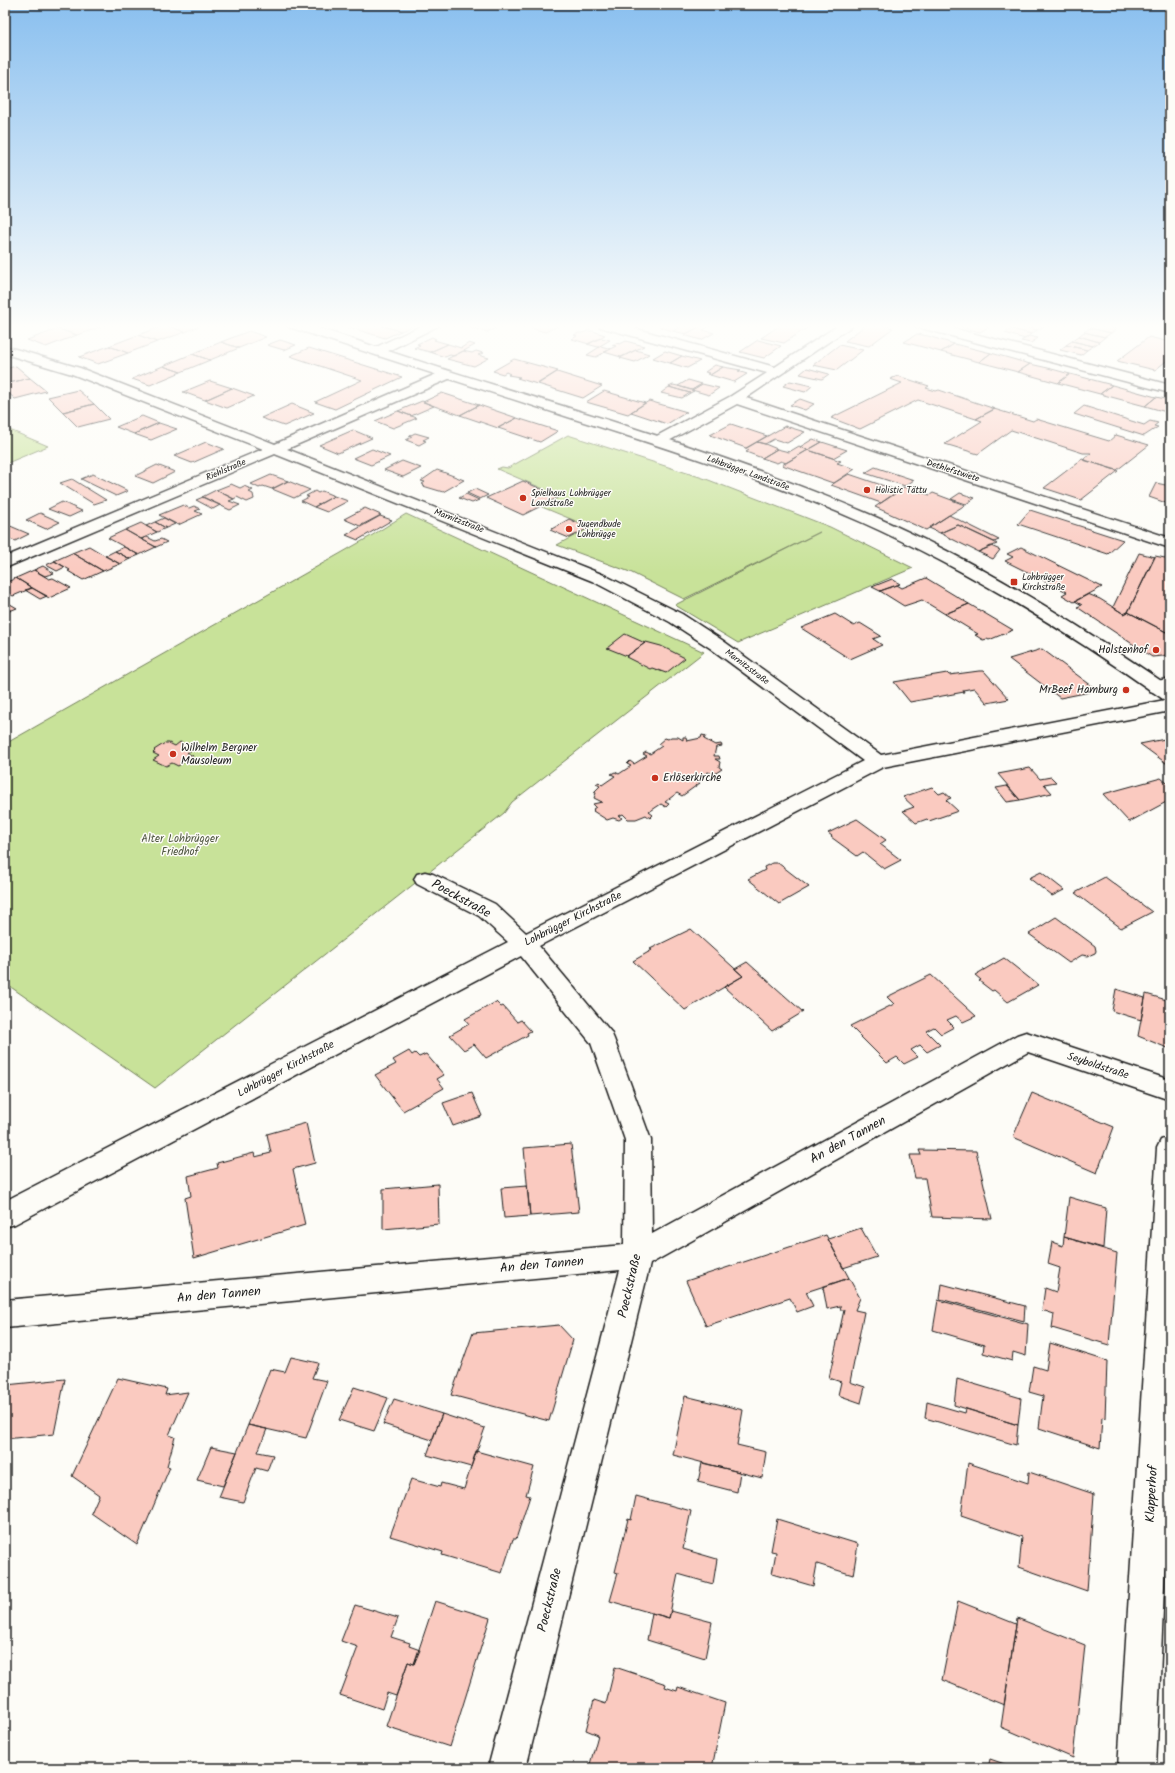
<svg xmlns="http://www.w3.org/2000/svg" width="1175" height="1773" font-family="Kalam,sans-serif">
<style>
.green{fill:#c8e299;stroke:#727f5a}
.building{fill:#facac0;stroke:#1c1c1c}
.lines{fill:none;stroke-linecap:round;stroke-linejoin:round}
.street-casing{stroke:#1c1c1c;stroke-width:3}
.secondary-casing{stroke:#1c1c1c;stroke-width:3}
.street{fill:#fdfcf7;fill-rule:evenodd}
.secondary{fill:#fdfcf7;fill-rule:evenodd}
.poi-dot{fill:#c8321e;stroke:#fdfcf7;stroke-width:1.5}
.labels{text-anchor:middle;dominant-baseline:central;stroke-width:3;stroke-linejoin:round;paint-order:stroke}
.far-street-label{font-size:9px;fill:#1c1c1c;stroke:#fdfcf7}
.far-poi-label{font-size:9px;fill:#1c1c1c;stroke:#fdfcf7;text-anchor:start}
.poi-label{font-size:11px;fill:#1c1c1c;stroke:#fdfcf7;text-anchor:end}
.park-label{font-size:11px;fill:#505742;stroke:#fdfcf7}
.street-label{font-size:11px;fill:#1c1c1c;stroke:#fdfcf7}
.near-street-label{font-size:13px;fill:#1c1c1c;stroke:#fdfcf7}
</style>
<rect width="100%" height="100%" fill="#fdfcf7"/>
<filter id="ink" filterUnits="userSpaceOnUse"><feTurbulence type="fractalNoise" baseFrequency=".025" numOctaves="2"/><feDisplacementMap in="SourceGraphic" scale="8" xChannelSelector="R" yChannelSelector="G"/><feConvolveMatrix kernelMatrix="1 2 1 2 8 2 1 2 1" color-interpolation-filters="sRGB"/></filter>
<g filter="url(#ink)">
<path class="green" d="M5,428L48,446L5,464Z
M568,435L706,479L830,527L913,568L738,643L675,605L820,532L684,599L630,572L557,545L590,527L542,507L560,496L497,469L502,467L508,468Z
M406,514L704,652L512,802L504,813L155,1088L5,983V744L371,536Z"/>
<path class="building" d="M71,324H107V325L77,335L58,329Z
M168,324H204L185,332L166,325Z
M338,324H377L401,331L385,338Z
M386,324H415V325L401,331L382,326Z
M469,324H484L496,328L487,332L465,326Z
M528,324H561L545,332L525,326Z
M665,324H684V325L673,331L660,327Z
M696,324H704L686,334L673,331L684,325L691,327Z
M704,324L711,325L703,330L714,333L701,340L684,335Z
M782,324H809L811,325L784,343L761,338Z
M867,324H879L893,328L869,346L845,341Z
M950,324H992V325L980,332Z
M1019,324H1038L1044,326L1037,330L1018,325Z
M1096,324H1098L1117,329L1111,333L1090,328Z
M166,325L185,332L157,342L138,335Z
M1018,325L1037,330L1031,334L1012,329Z
M1090,328L1111,333L1105,337L1084,332Z
M58,329L77,335L46,347L27,340Z
M1012,329L1031,334L1025,339L1005,333Z
M249,331L266,337L239,348L221,342Z
M588,331H593L605,335L589,344L572,339L577,336L574,335L579,333H582Z
M1084,332L1105,337L1099,342L1079,336Z
M917,334L928,336L954,344L941,352L904,342Z
M138,335L157,342L128,353L109,346Z
M1029,336L1038,338L1031,343L1021,341Z
M1079,336L1099,342L1093,346L1072,341Z
M432,337L436,339L434,340L448,344L430,352L414,348L420,345L417,344Z
M1149,337L1170,342V358L1155,370L1117,361Z
M601,338L610,340L598,347L587,344Z
M280,340L296,345L284,350L267,345Z
M758,340L781,346L764,358L740,352Z
M626,341L644,346L621,357L604,352L616,346L612,345L616,343L620,344Z
M1072,341L1093,346L1087,350L1066,345Z
M221,342L239,348L210,360L192,354Z
M469,343L475,345L454,356L450,355L445,357L430,352L448,344L461,348Z
M954,344L963,346L991,353L979,362L941,352Z
M839,345L863,350L837,370L813,365Z
M1066,345L1087,350L1081,355L1060,350Z
M109,346L128,353L98,364L79,357Z
M601,346L611,349L596,357L587,355Z
M309,348L402,377L335,409L315,402L362,380L290,356Z
M636,350L649,354L635,362L620,358Z
M463,351L472,353L476,351L483,353L478,355L489,358L474,366L447,359Z
M665,351L682,356L670,363L653,358Z
M991,353L1009,358L1030,364L1018,372L979,362Z
M192,354L210,360L181,372L163,366Z
M682,356L700,361L687,368L670,363Z
M514,359L558,371L537,384L517,378L520,377L508,375L510,374L506,372L503,374L493,371Z
M1030,364L1048,368L1070,374L1058,383L1018,372Z
M715,365L723,367L710,375L707,374L709,373L705,372Z
M16,366L30,378L5,384V369Z
M163,366L181,372L150,385L132,379Z
M723,367L741,370L738,371L747,374L734,382L710,375Z
M807,368L829,374L822,379L800,374Z
M557,372L602,386L583,398L538,384Z
M1070,374L1082,377L1112,385L1100,394L1058,383Z
M898,376L929,386L926,388L936,391L939,390L995,409L976,419L918,400L860,429L831,418L902,383L890,379Z
M30,378L46,391L15,399L5,390V384Z
M688,380L702,384L692,390L678,386Z
M210,381L232,388L205,400L183,392Z
M790,381L812,386L805,392L783,386Z
M702,384L719,388L709,395L692,390Z
M673,385L678,386L694,391L690,393L669,387Z
M1112,385L1156,397L1145,406L1100,394Z
M669,387L690,393L682,398L661,393Z
M232,388L254,396L227,408L205,400Z
M78,390L94,404L63,412L48,397Z
M604,391L645,403L628,414L586,402Z
M442,393L479,405L460,415L423,402Z
M1156,397L1170,400V413L1145,406Z
M800,399L814,404L805,410L790,405Z
M422,401L434,406L411,416L398,411Z
M649,401L687,412L667,424L631,412Z
M94,404L109,419L78,427L63,412Z
M292,404L314,413L284,426L261,418Z
M479,405L517,418L498,428L460,415Z
M1084,406L1144,425L1150,421L1158,423L1154,426L1158,427L1144,436L1074,414Z
M994,409L1033,421L1036,419L1109,441L1116,435L1149,445L1117,470L1083,460L1091,453H1083L1011,430L978,454L945,444L982,421L976,419Z
M398,411L417,418L393,428L375,421Z
M142,416L159,423L134,434L116,427Z
M517,418L558,431L540,442L498,428Z
M159,423L177,429L151,440L134,434Z
M731,424L767,436L746,448L710,435Z
M785,426L805,432L787,443L774,439L765,444L757,442Z
M353,430L372,438L338,453L319,445Z
M415,433L429,437L423,440L426,441L419,445L406,440L412,437L409,436Z
M813,439L822,442L808,450L800,447Z
M206,442L224,449L192,463L174,456Z
M757,442L765,444L777,449L762,458L746,452L749,450L745,449Z
M822,442L847,450L833,458L808,450Z
M799,446L808,450L786,463L781,461L777,463L762,458L777,449L789,452Z
M372,449L390,456L371,465L353,458Z
M808,450L841,461L837,463L855,469L831,485L833,483L782,465Z
M1082,459L1118,471L1081,500L1044,488Z
M402,461L421,468L403,477L384,470Z
M157,465L175,472L153,483L135,476Z
M875,467L914,480L905,486L865,473Z
M437,470L443,472L464,480L443,492L423,486L424,485L422,484L425,482L421,481Z
M93,474L128,491L116,496L81,479Z
M849,474L899,491L881,503L831,485Z
M271,475L288,481L272,489L263,486L259,488L251,484Z
M72,479L106,500L94,504L60,483Z
M288,481L310,490L294,498L272,489Z
M523,481L559,497L523,515L486,498Z
M1156,483L1170,486V494L1166,503L1149,497Z
M231,484L240,488L244,486L253,490L249,492L253,494L254,499L247,502L237,497L234,499L216,490Z
M904,487L930,495L933,493L965,505L926,530L875,507Z
M475,489L488,495L480,499L467,493Z
M216,490L234,499L229,501L240,505L230,510L202,497Z
M315,491L318,493L322,491L334,496L314,507L301,501L309,497L306,496Z
M960,493L975,498L966,504L951,499Z
M466,494L479,500L472,503L459,498Z
M334,496L348,501L327,512L314,507Z
M203,497L220,505L213,509L196,500Z
M62,502L82,511L69,517L48,509Z
M183,505L189,508L194,506L200,509L195,511L202,514L178,525L159,515Z
M365,508L381,515L360,526L344,519Z
M1030,510L1123,540L1108,554L1018,524Z
M40,513L60,522L46,529L26,520Z
M949,515L999,540L994,542L958,525L940,533L929,528Z
M380,516L392,520L358,540L346,535Z
M164,518L175,524L166,528L155,522Z
M569,519L589,528L569,538L550,530Z
M155,522L166,528L157,532L146,526Z
M141,523L146,526L157,532L141,539L125,530Z
M8,525L29,534L15,541L5,537V527Z
M958,525L994,542L997,544L978,552L940,533Z
M125,530L141,539L156,547L139,555L108,538Z
M147,537L155,541L161,539L167,542L156,547L141,539Z
M89,546L104,555L120,564L103,571L72,553Z
M991,546L1000,550L993,559L978,552Z
M124,547L139,555L130,559L115,551Z
M1021,547L1092,582L1102,587L1074,602L1062,595L1067,592L1005,561L1013,557L1007,554Z
M115,551L130,559L120,564L105,556Z
M72,553L103,571L83,580L68,571L70,570L54,561Z
M1139,553L1155,557L1128,612L1124,614L1113,607Z
M1155,556L1170,559V634L1128,612Z
M55,561L65,567L57,571L46,565Z
M43,566L54,573L45,576L34,570Z
M34,570L49,579L53,578L71,588L49,598L16,578Z
M16,578L32,588L13,596L5,591V583Z
M926,578L969,604L945,614L922,600L904,606L880,591L897,585L902,588Z
M892,579L900,584L880,591L872,587Z
M32,588L47,596L40,599L25,590Z
M1088,594L1100,599L1124,614L1128,612L1170,634V653L1163,656L1152,657L1077,607L1082,605L1075,601Z
M5,601L17,608L7,612L5,611Z
M969,604L1013,630L989,640L987,639L983,640L975,635L978,634L945,614Z
M835,614L854,626L860,623L881,636L873,639L882,645L850,659L801,628Z
M625,634L645,643L627,656L607,648Z
M646,642L661,646L685,658L666,673L652,668L650,669L626,657Z
M1042,649L1092,686L1090,692L1060,698L1009,659Z
M979,671H984L1009,699L987,703L974,688L963,690L964,692L910,702L894,682L947,673L949,675Z
M702,735L706,736L704,739L715,745L721,744L722,746L716,747L714,756H719L720,759H715L720,762L719,767L722,769L716,773L713,774L708,772L696,780L700,783L682,796L677,793L665,802L669,804L666,807L661,804L649,812L653,815L650,818L646,815L636,819H628L623,814L619,816L622,818L619,820L613,818L607,820L593,811L594,810L593,809L596,807L593,804L602,802L594,798L596,793L594,792L600,786L596,784L599,782L602,785L615,776L611,774L615,772L619,774L631,766L627,764L630,761L634,764L647,756L643,754L646,752L650,754L662,746L658,744L665,738L668,739L671,737H678L683,740V737H686L687,741L701,738Z
M1170,738V766L1140,744Z
M180,742L193,749L187,753L193,756L178,766L172,763L166,766L153,760L159,756L153,753L155,751L154,750L165,743H169L175,746Z
M1030,768L1040,779L1051,777L1056,782L1044,784L1052,793L1020,800L998,774Z
M1161,778L1167,783L1170,782V800L1129,822L1103,794Z
M1007,786L1020,800L1007,802L996,788Z
M932,787L939,794L944,792L951,798L946,800L958,811L929,821L927,819L916,823L903,811L914,807L903,797Z
M857,819L886,840L880,844L901,860L884,869L863,852L857,856L831,837L832,836L828,833Z
M772,863H778L809,887L779,904L748,879L765,870L764,867Z
M1041,872L1064,890L1052,896L1029,878Z
M1105,877L1152,912L1121,928L1075,893Z
M1056,917L1095,946L1096,951L1095,953L1088,956L1082,955L1069,963L1029,934Z
M691,929L743,976L685,1010L633,961L652,950L650,949Z
M1004,958L1038,985L1008,1002L994,990L992,991L979,981L981,980L975,975Z
M747,962L803,1012L772,1031L724,987L743,976L735,969Z
M931,975L976,1016L963,1022L956,1016L947,1020L954,1027L941,1034L934,1027L926,1031L940,1045L927,1052L920,1045L911,1050L918,1057L904,1064L897,1057L887,1063L850,1026L894,1004L887,997Z
M1116,989L1145,998L1141,1020L1112,1011Z
M1146,994L1170,1001V1049L1138,1036Z
M496,1002L501,1007L503,1006L517,1022L521,1020L531,1031L527,1033L528,1035L486,1058L474,1044L464,1050L450,1035L469,1024L465,1019Z
M409,1051L412,1055L415,1053L419,1057L426,1054L444,1075L437,1079L444,1088L403,1111L375,1075L396,1064L393,1060Z
M472,1093L482,1116L453,1126L443,1103Z
M1032,1093L1114,1127L1097,1173L1013,1137Z
M306,1123L315,1163L293,1169L305,1225L194,1258L185,1198L191,1196L188,1176L218,1168L217,1163L254,1153L255,1157L271,1153L267,1134Z
M571,1144L579,1212L530,1216L524,1148Z
M919,1150L976,1151L992,1219L932,1217L925,1178H915L910,1155H921Z
M438,1184L439,1224L383,1229V1189Z
M527,1186L530,1216L504,1218L501,1188Z
M1069,1197L1106,1208L1103,1248L1064,1237Z
M861,1228L877,1257L843,1268L828,1239Z
M826,1235L849,1278L806,1292L813,1306L797,1312L790,1298L706,1326L686,1281Z
M1064,1237L1117,1253L1109,1345L1052,1328L1054,1314L1042,1310L1045,1288L1056,1292L1060,1268L1048,1264L1052,1242L1063,1246Z
M849,1278L860,1298L855,1310L864,1312L850,1382L865,1387L861,1403L838,1395L841,1382L829,1378L844,1310H841L840,1306L827,1309L823,1287Z
M942,1284L1025,1306L1024,1321L940,1299Z
M938,1300L1028,1324L1026,1356L1013,1352L1012,1361L983,1353L984,1345L933,1330Z
M559,1325L573,1340L549,1421L451,1395L473,1333Z
M1050,1343L1107,1361L1105,1418L1102,1417L1100,1448L1039,1428L1043,1396L1029,1392L1033,1366L1046,1370Z
M291,1357L318,1363L312,1378L327,1381L306,1438L248,1425L270,1369L285,1372Z
M118,1378L167,1389L165,1395L188,1392L169,1435L175,1437L167,1466L170,1467L137,1545L91,1513L99,1495L72,1476Z
M65,1379L54,1434L5,1439L6,1385Z
M957,1379L1021,1398L1018,1425L954,1405Z
M354,1387L388,1398L374,1431L339,1420Z
M685,1396L743,1410L737,1445L766,1452L762,1478L673,1455Z
M394,1399L442,1414L432,1440L383,1424Z
M927,1402L965,1413L966,1409L1018,1425L1016,1445L925,1418Z
M442,1414L485,1428L471,1467L427,1455Z
M248,1425L267,1429L258,1452L273,1455L267,1471L256,1468L243,1502L219,1497Z
M211,1447L237,1452L223,1486L197,1480Z
M476,1451L534,1467L526,1495L530,1496L516,1539H513L502,1573L442,1555L443,1552L390,1536L411,1479L440,1487L441,1483L464,1489Z
M702,1463L740,1472L737,1492L698,1482Z
M968,1463L1028,1483L1029,1472L1094,1494L1087,1591L1019,1567L1022,1537L961,1516Z
M636,1496L691,1511L683,1549L717,1559L713,1584L678,1574L669,1618L610,1601L618,1573L615,1572L628,1519L631,1520Z
M777,1519L858,1544L853,1575L817,1564L813,1586L772,1574L776,1552L771,1551Z
M435,1601L490,1618L450,1747L386,1726L408,1662L414,1664Z
M958,1601L1016,1624L1004,1705L942,1680Z
M355,1605L398,1618L391,1637L410,1643L409,1646L420,1650L414,1664L408,1662L396,1696L387,1693L382,1709L340,1695L358,1647L341,1641Z
M671,1611L712,1622L705,1658L647,1640L652,1613L669,1618Z
M1017,1618L1085,1645L1073,1758L1001,1727Z
M615,1667L666,1684L665,1687L677,1691L678,1687L725,1703L712,1768H589L598,1735L586,1730L594,1700L606,1704Z
M990,1759L1016,1768H988Z"/>
<g class="lines">
<defs>
<path id="street" d="M425,324H442L382,354H374L372,351L374,348Z
M598,324H619L775,367L840,324H855L746,398L1170,538V548L737,404L663,444H653L651,441L653,438L731,396L767,373L600,327Z
M915,324H937L1170,385V393L917,327Z
M5,346L80,368L275,444L441,372H451L452,375L451,378L287,449L604,575L682,614L722,640L881,755L1170,699V711L883,767L539,946L611,1032L614,1039L651,1140L652,1234L1017,1035L1026,1032L1170,1080V1100L1028,1052L650,1264L526,1768H488L620,1270L5,1328V1300L624,1245L625,1140L591,1043L521,956L15,1224L5,1227V1201L508,942L479,916L417,884L414,879L417,874L425,872L433,874L495,904L526,933L863,761L710,648L670,622L592,581L275,454L5,568V557L263,449L72,374L5,354Z
M1170,678V689L1157,693L1150,691L1148,687L1150,683Z
M1170,1137V1450L1156,1768H1118L1157,1148L1161,1140Z"/>
<path id="secondary" d="M287,324H306C368,344 429,365 491,384C619,423 748,462 871,515C977,561 1075,622 1170,687V701L1163,699C1068,632 968,570 861,522C766,480 667,448 568,417C475,387 382,357 289,327Z"/>
</defs>
<use href="#street" class="street-casing"/>
<use href="#secondary" class="secondary-casing"/>
<use href="#street" class="street"/>
<use href="#secondary" class="secondary"/>
</g>
</g>
<linearGradient id="sky" x2="0" y2="1"><stop stop-color="#89bfef"/><stop offset="0.57" stop-color="#fefefb"/><stop offset="1" stop-color="#fefefb" stop-opacity="0"/></linearGradient>
<rect width="1175" height="573" fill="url(#sky)"/>
<g class="poi-dot">
<circle cx="867" cy="490" r="4"/>
<circle cx="523" cy="498" r="4"/>
<circle cx="569" cy="529" r="4"/>
<rect x="1010" y="578" width="8" height="8" rx="2"/>
<circle cx="1156" cy="650" r="4"/>
<circle cx="1126" cy="690" r="4"/>
<circle cx="173" cy="754" r="4"/>
<circle cx="655" cy="778" r="4"/>
</g>
<g class="labels">
<g class="far-street-label">
<text transform="translate(226 470) rotate(-23)">Riehlstraße</text>
<text transform="translate(953 471) rotate(18)">Dethlefstwiete</text>
<text transform="translate(748 473) rotate(20)">Lohbrügger Landstraße</text>
<text transform="translate(459 521) rotate(21)">Marnitzstraße</text>
<text transform="translate(747 667) rotate(37)">Marnitzstraße</text>
</g>
<g class="far-poi-label">
<text x="875" y="490">Holistic Tättu</text>
<text x="531" y="493">Spielhaus Lohbrügger<tspan x="531" dy="10">Landstraße</tspan></text>
<text x="577" y="524">Jugendbude<tspan x="577" dy="10">Lohbrügge</tspan></text>
<text x="1022" y="577">Lohbrügger<tspan x="1022" dy="10">Kirchstraße</tspan></text>
</g>
<g class="poi-label">
<text x="1148" y="650">Holstenhof</text>
<text x="1118" y="690">MrBeef Hamburg</text>
<text x="181" y="748" text-anchor="start">Wilhelm Bergner<tspan x="181" dy="13">Mausoleum</tspan></text>
<text x="663" y="778" text-anchor="start">Erlöserkirche</text>
</g>
<g class="park-label">
<text x="180" y="839">Alter Lohbrügger<tspan x="180" dy="13">Friedhof</tspan></text>
</g>
<g class="street-label">
<text transform="translate(573 919) rotate(-27)">Lohbrügger Kirchstraße</text>
<text transform="translate(1098 1066) rotate(18)">Seyboldstraße</text>
<text transform="translate(286 1069) rotate(-28)">Lohbrügger Kirchstraße</text>
</g>
<g class="near-street-label">
<text transform="translate(461 899) rotate(29)">Poeckstraße</text>
<text transform="translate(848 1140) rotate(-29)">An den Tannen</text>
<text transform="translate(542 1265) rotate(-5)">An den Tannen</text>
<text transform="translate(630 1286) rotate(-77)">Poeckstraße</text>
<text transform="translate(219 1295) rotate(-5)">An den Tannen</text>
<text transform="translate(1152 1494) rotate(-87)">Klapperhof</text>
<text transform="translate(550 1600) rotate(-76)">Poeckstraße</text>
</g>
</g>
<rect width="1175" height="1773" fill="none" stroke="#fdfcf7" stroke-width="20"/>
<rect x="10" y="10" width="1155" height="1753" fill="none" stroke="#1c1c1c" stroke-width="1.5" filter="url(#ink)"/>
</svg>
